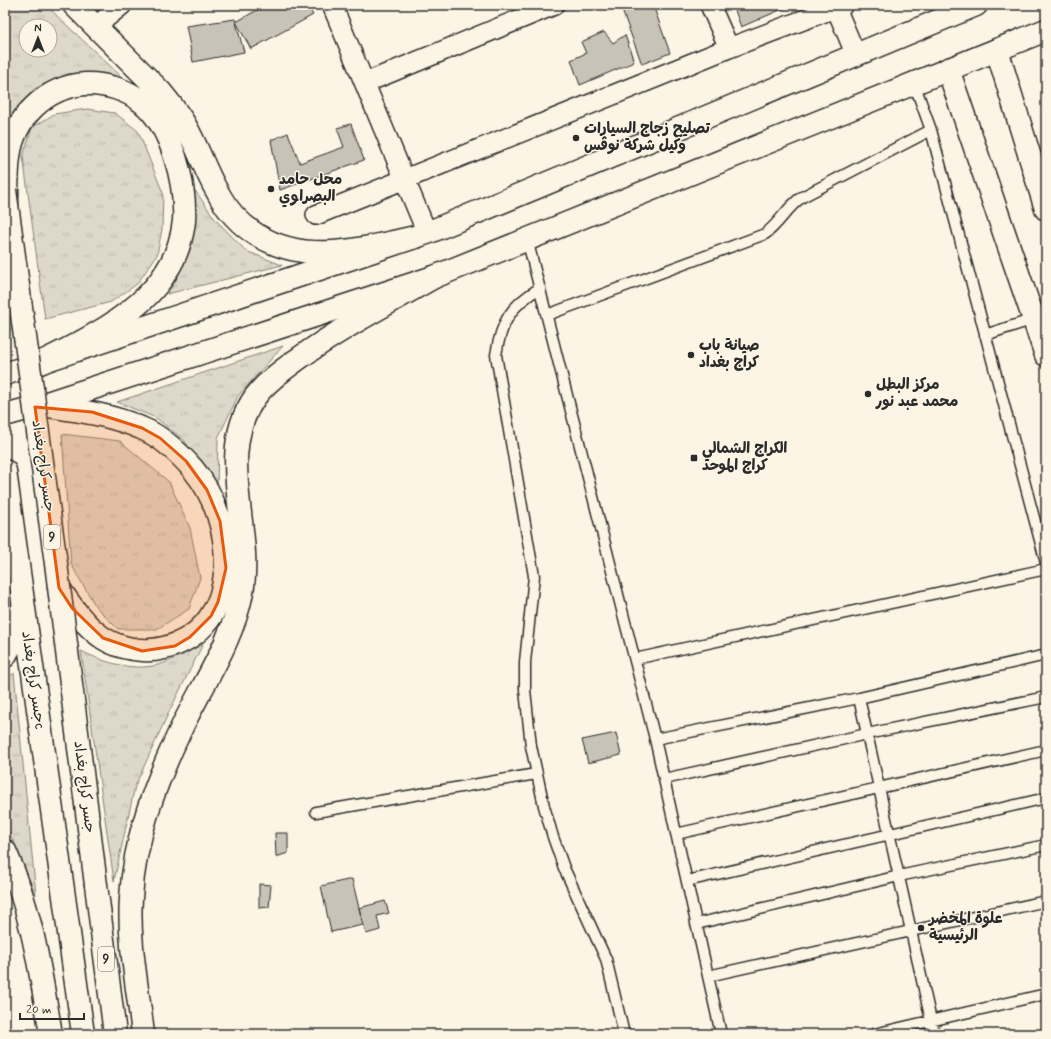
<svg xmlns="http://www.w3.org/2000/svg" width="1051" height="1039" font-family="Mynerve,'Playpen Sans Arabic',sans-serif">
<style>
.grass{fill:url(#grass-tufts);stroke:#84827a;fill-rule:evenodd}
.building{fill:#c8c3b7;stroke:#2b2b2b}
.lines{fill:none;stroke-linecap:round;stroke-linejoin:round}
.service-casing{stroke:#2b2b2b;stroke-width:13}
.minor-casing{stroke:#2b2b2b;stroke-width:22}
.secondary-casing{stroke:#2b2b2b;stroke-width:25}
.primary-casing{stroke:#2b2b2b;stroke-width:25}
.trunk-casing{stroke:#2b2b2b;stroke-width:25}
.service{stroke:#fcf5e5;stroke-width:10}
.minor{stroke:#fcf5e5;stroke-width:19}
.secondary{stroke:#fcf5e5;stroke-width:22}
.primary{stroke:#fcf5e5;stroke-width:22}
.trunk{stroke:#fcf5e5;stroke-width:22}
.trunk-bridge-casing{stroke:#2b2b2b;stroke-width:25;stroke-linecap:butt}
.trunk-bridge{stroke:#fcf5e5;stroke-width:22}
.marked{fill:#e8590c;fill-opacity:0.2;stroke:#e8590c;stroke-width:3;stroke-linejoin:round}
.poi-dot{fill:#2b2b2b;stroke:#fcf5e5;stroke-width:1.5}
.labels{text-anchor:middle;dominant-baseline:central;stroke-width:3;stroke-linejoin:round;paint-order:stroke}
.shield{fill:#fcf5e5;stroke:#6a6863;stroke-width:1}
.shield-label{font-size:14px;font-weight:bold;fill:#2b2b2b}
.poi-label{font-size:15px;font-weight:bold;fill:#2b2b2b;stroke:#fcf5e5;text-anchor:start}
.street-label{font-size:15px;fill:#2b2b2b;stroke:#fcf5e5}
</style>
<defs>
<pattern id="grass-tufts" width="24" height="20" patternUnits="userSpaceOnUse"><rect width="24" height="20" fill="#ded8ca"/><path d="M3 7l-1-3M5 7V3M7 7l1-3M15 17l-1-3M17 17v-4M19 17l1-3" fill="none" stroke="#bfbaae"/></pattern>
</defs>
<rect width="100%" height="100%" fill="#fcf5e5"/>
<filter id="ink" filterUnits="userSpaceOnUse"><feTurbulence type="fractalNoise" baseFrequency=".025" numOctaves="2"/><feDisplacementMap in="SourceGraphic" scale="8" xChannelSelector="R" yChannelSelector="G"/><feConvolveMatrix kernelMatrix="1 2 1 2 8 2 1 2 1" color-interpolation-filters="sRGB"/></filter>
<g filter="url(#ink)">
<path class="grass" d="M5,5H47L57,16L125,80L95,73L68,74L34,89L8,120L5,100ZM26,26H50V50H26Z
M87,109L115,113L138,131L163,193L162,229L157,255L137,284L111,302L45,319L23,156L32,128L54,114Z
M187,179L215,219L246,251L282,265L167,294C194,260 187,220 187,179Z
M283,346L238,396L218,438L217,491L184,440L156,418L117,402Z
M62,434L120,441L169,482L190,528L200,578L189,609L157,629H118L96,607L71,564Z
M203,644L168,714L135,786L114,881L81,651C106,663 136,673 164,663C178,658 190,650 203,644Z
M14,673L36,895L5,822V681Z"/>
<path class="building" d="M266,5H307L313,15L251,49L236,22Z
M620,5H653L670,53L642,64Z
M733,5H787V7L741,27Z
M235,19L244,52L193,62L186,26Z
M604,32L613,43L625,35L634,62L580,85L571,60L586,53L581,42Z
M351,124L364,160L280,190L271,140L288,133L300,163L344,147L337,128Z
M616,733L621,755L588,763L582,740Z
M275,833H288V853L276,857Z
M352,879L363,925L331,932L321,886Z
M259,884L271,885L269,907L259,908Z
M385,901L389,913L377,916L380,930L366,934L359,908Z"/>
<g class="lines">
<defs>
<path id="service" d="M914,83L931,130L1046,563
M527,239L655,739L721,1034
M540,288C511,305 501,322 496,355L534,576L525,662V690L531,746L544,806L553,837L564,868L606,959L624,1034
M547,315L765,234C780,223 787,207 802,197L931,130
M985,335L1034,319
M635,659L1046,569
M859,698L934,1034
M655,739L859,698L1046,655
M664,779L867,734L1046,697
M316,812L536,774
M676,834L1046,750
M687,881L1046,798
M696,924L899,876L1046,845
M708,976L1046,901
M874,1034L1046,994"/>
<path id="minor" d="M332,5L427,233
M710,5L729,48
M836,8L856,55
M95,27L122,5
M365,83L554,5
M316,215L729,48L843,5"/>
<path id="secondary" d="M997,50L1046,209
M948,69L1046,355"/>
<path id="primary" d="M5,374L427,233L976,5
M5,415L41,405L434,277L1046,30"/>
<path id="trunk" d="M74,5L160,91C169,102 178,113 185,125C198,147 205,171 218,193C227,210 241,225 257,235C308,266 362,248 416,237
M7,206C7,190 7,173 9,157C14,117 46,87 85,84C104,83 128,90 142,102C172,126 186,184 184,221C182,239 176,257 166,272C141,314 82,342 40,363
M41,405C75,410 109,414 141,428C161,436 179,453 193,469C237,521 245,628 164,648C145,653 120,649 103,638C85,626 71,606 59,588
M5,471L83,1034
M5,656L13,641L19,614
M5,851C32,911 40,970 51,1034
M96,885L115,1034
M143,1034C138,990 128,942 131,898C134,838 156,782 181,729C202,685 233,641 242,592C254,528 214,455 255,397C266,382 283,370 298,359C341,328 389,303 434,277"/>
</defs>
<use href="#service" class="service-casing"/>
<use href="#minor" class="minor-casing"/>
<use href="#secondary" class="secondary-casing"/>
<use href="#primary" class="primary-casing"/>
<use href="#trunk" class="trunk-casing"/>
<use href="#service" class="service"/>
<use href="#minor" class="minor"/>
<use href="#secondary" class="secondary"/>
<use href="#primary" class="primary"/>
<use href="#trunk" class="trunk"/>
<defs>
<path id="trunk-bridge" d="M5,190L57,571L96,885"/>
</defs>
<use href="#trunk-bridge" class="trunk-bridge-casing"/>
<use href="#trunk-bridge" class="trunk-bridge"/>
</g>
</g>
<path class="marked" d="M35,407L92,412L142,428L160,438L186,461L207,490L220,521L226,568L218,602L211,616L190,637L175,646L142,651L103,638L72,608L59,588Z"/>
<g class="poi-dot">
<circle cx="576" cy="138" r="4"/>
<circle cx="271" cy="189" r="4"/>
<circle cx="691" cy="355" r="4"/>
<circle cx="868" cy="394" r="4"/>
<rect x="690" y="454" width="8" height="8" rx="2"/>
<circle cx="921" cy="928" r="4"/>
</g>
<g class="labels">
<g class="shield">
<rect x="44" y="525" width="16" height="24" rx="3"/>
<rect x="98" y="947" width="16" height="24" rx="3"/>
</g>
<g class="shield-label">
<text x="52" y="537">9</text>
<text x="106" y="959">9</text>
</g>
<g class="poi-label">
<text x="584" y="129">تصليح زجاج السيارات<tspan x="584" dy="17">وكيل شركة نوڤس</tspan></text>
<text x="279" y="180">محل حامد<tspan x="279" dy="17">البصراوي</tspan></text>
<text x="699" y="346">صيانة باب<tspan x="699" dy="17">كراج بغداد</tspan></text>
<text x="876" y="385">مركز البطل<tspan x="876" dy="17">محمد عبد نور</tspan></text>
<text x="702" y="449">الكراج الشمالي<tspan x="702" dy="17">كراج الموحد</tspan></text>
<text x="929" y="919">علوة المخضر<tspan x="929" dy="17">الرئيسية</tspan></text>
</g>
<g class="street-label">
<text transform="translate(43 466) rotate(82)">جسر كراج بغداد</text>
<text transform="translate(33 680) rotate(82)">جسر كراج بغدادc</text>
<text transform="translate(84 787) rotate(83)">جسر كراج بغداد</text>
</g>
</g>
<rect width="1051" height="1039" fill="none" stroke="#fcf5e5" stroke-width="20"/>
<rect x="10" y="10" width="1031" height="1019" fill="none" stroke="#2b2b2b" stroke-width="1.5" filter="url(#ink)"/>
<g transform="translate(38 38)"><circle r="19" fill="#fcf5e5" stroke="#a8a49b"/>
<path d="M0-3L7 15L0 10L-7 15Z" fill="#2b2b2b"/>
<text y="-6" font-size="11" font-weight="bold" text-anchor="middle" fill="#2b2b2b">N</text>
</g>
<path d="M20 1013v6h64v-6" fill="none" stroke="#2b2b2b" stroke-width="2"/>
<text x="26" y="1013" font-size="12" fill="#2b2b2b" stroke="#fcf5e5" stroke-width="3" paint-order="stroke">20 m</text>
</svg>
